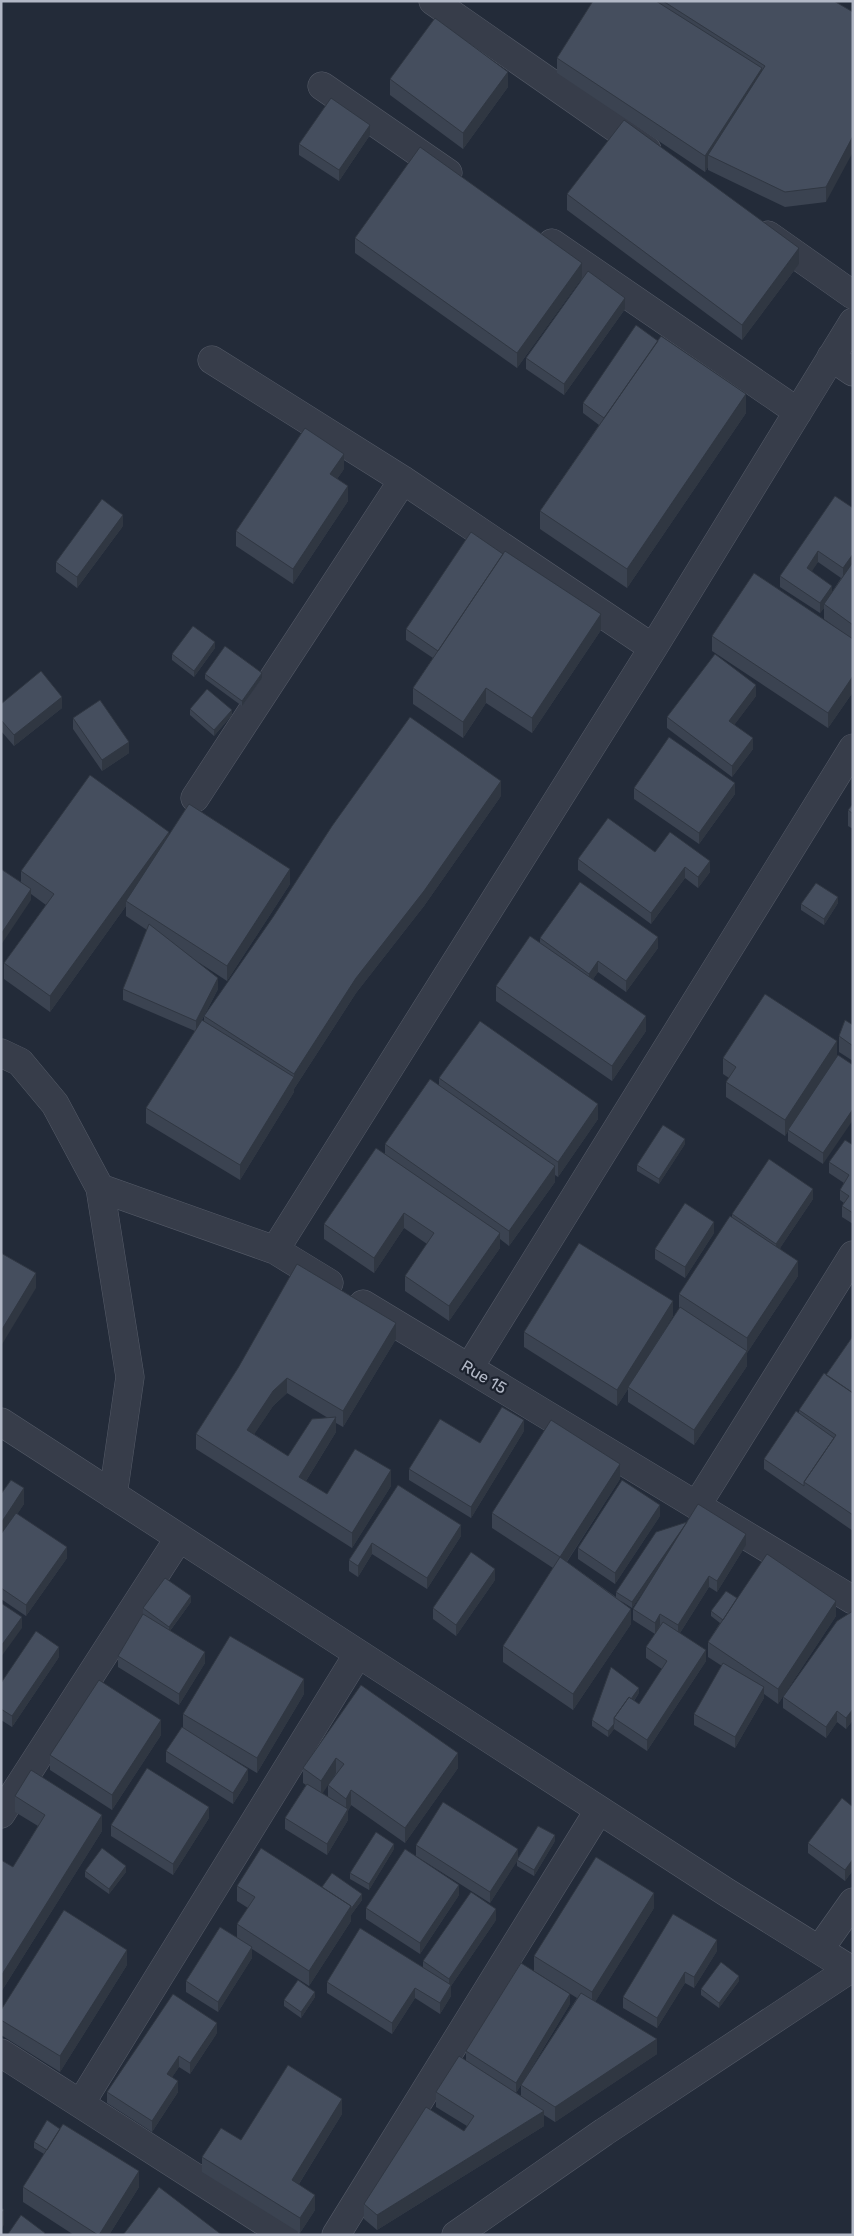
<svg xmlns="http://www.w3.org/2000/svg" width="854" height="2236" font-family="Rubik,sans-serif">
<style>
.lines{fill:none;stroke-linecap:round;stroke-linejoin:round}
.minor-casing{stroke:#555b68;stroke-width:29}
.minor{stroke:#373d4a;stroke-width:28}
.wall{fill:#3b4351;fill-rule:evenodd}
.shaded-wall{fill:#303742}
.building{fill:#454e5e;stroke:#303742}
.labels{text-anchor:middle;dominant-baseline:central;stroke-width:4.5;stroke-linejoin:round;paint-order:stroke}
.street-label{font-size:16px;fill:#b2b8c6;stroke:#1c222e}
</style>
<rect width="100%" height="100%" fill="#232b39"/>
<g class="lines">
<defs>
<path id="minor" d="M433,1L647,150
M322,86L448,173
M768,235L853,295
M552,243L798,412
M831,357L853,372
M212,360L403,480L653,648
M195,798L403,480
M1,1053L20,1062L55,1104L100,1188L130,1377L113,1495
M100,1188L275,1250L329,1283
M275,1250L653,648L853,322
M363,1304L853,1600
M469,1368L853,748
M1,1422L726,1892L853,1971
M697,1505L853,1255
M1,1814L179,1538
M819,1950L853,1902
M1,2053L285,2235
M81,2103L358,1654
M336,2235L599,1810
M456,2235L604,2132L850,1969"/>
</defs>
<use href="#minor" class="minor-casing"/>
<use href="#minor" class="minor"/>
</g>
<path class="wall" d="M593,1H834L826,202L785,207L708,170V167L705,172L557,73V58Z
M390,79L508,87L463,149L390,95Z
M370,135L339,181L299,155V144Z
M567,194L799,264L742,340L567,210Z
M355,238L582,278L517,368L355,253Z
M625,309L564,395L526,369V358Z
M583,403L746,413L627,588L540,529V511L599,425L583,413Z
M344,469L337,479L348,501L293,584L236,546V531Z
M853,508V692L828,728L712,651V636L842,632L824,619V608L820,613L780,587V576ZM818,562L841,578L832,592L811,571Z
M123,526L77,588L56,572V562Z
M406,629L601,630L532,733L486,703L463,738L413,704V688L433,658L406,640Z
M215,648L194,677L172,660V654Z
M205,674L262,678L242,706L205,679Z
M756,696L734,725L753,749L732,777L667,728V717Z
M1,704L62,708L14,746L1,731Z
M190,709L232,715L214,736L190,715Z
M73,718L129,753L102,771L73,729Z
M634,788L735,794L699,844L634,799Z
M501,796L424,906L356,993L294,1089V1092L240,1180L146,1123V1108L195,1031L123,1000V989L147,930L126,916V906L50,1012L4,979V963L46,905L31,894V900L21,882V871L169,836L290,884L227,981L198,962L218,989L202,1020L204,1022V1016Z
M853,804V829L848,826V810Z
M655,852L710,872L698,888L685,878L651,924L578,870V859Z
M838,903L824,925L801,910V904Z
M540,938L658,948L626,992L598,972L593,979L646,1031L612,1081L496,1001V986L540,942Z
M853,1025V1061L839,1052V1036Z
M837,1041L823,1164L788,1141V1131L785,1136L726,1097V1082L729,1078L723,1074V1058Z
M439,1078L598,1119L558,1177L555,1175V1182L509,1246L500,1239V1248L449,1321L405,1291V1276L427,1244L404,1228L374,1273L324,1239V1224L385,1154V1144L439,1085Z
M685,1144L659,1184L637,1171V1165Z
M853,1145V1224L842,1217V1206L844,1203L840,1200V1190L844,1183L829,1173V1162Z
M813,1199L780,1248L798,1276L747,1353V1366L694,1445L628,1402V1389L617,1406L524,1347V1332L673,1316L659,1338L679,1309V1294L732,1217V1214Z
M714,1233L685,1278L655,1259V1249Z
M853,1336V1531L764,1469V1459L799,1413V1410L826,1375Z
M396,1339L343,1427L336,1423V1432L306,1481L327,1494L391,1486L352,1548L196,1449V1434L238,1368ZM287,1393L328,1418L288,1456L254,1434L273,1406Z
M524,1431L471,1518L409,1480V1469L480,1443Z
M620,1479L567,1562L616,1597V1592L746,1545L717,1592L709,1587L680,1633L706,1661L647,1751L614,1729L608,1737L592,1726V1720L639,1693L634,1701L639,1704L662,1669L646,1658V1647L661,1625L655,1634L633,1620V1609L649,1583L632,1608L621,1601L631,1624L573,1710L503,1662V1646L553,1568L492,1528V1513Z
M398,1485L461,1536L427,1589L372,1554L358,1577L349,1571V1560Z
M1,1494L24,1504L17,1514L67,1558L26,1616L1,1599Z
M660,1516L615,1584L578,1559V1548Z
M495,1580L456,1636L433,1619V1608Z
M737,1598L836,1616L778,1704L764,1694V1698L735,1748L694,1725V1714L722,1666L708,1657V1642L720,1623L711,1616V1611Z
M191,1602L170,1631L205,1663L179,1705L118,1667V1656L143,1614V1608Z
M853,1611V1720L846,1729L837,1722L826,1738L783,1708V1697Z
M59,1657L12,1727L1,1720V1683Z
M361,1685L458,1768L405,1843L351,1805L348,1811V1820L327,1855L285,1829V1818L306,1785L303,1783V1768ZM336,1773L328,1785V1797L322,1793Z
M304,1694L257,1773L225,1754L248,1780L233,1804L166,1762V1751L183,1728V1714Z
M161,1735L112,1810L50,1770V1755Z
M15,1796L102,1831L1,1992V1860L13,1867L38,1826L15,1812Z
M853,1807V1870L845,1881L808,1853V1843Z
M209,1818L173,1875L111,1836V1825Z
M555,1841L534,1876L517,1866V1861L490,1903L416,1856V1845L518,1859Z
M394,1849L369,1890L350,1879V1873Z
M85,1871L126,1872L109,1894L85,1877Z
M237,1886L322,1887L362,1900L351,1915V1921L309,1986L252,1949V1958L218,2012L186,1992V1981L237,1937V1924L248,1908L237,1901Z
M459,1895L420,1954L366,1919V1908Z
M654,1908L595,2002L657,2054L555,2122L544,2115V2126L377,2230L364,2219V2204L464,2131L467,2126L436,2107V2092L466,2060V2051L570,2004L523,2082L577,1998L534,1971V1956ZM521,2085V2096L516,2093Z
M496,1920L451,1986V1996L440,2014L415,1998L392,2034L327,1993V1982L423,1967V1961Z
M717,1951L694,1988L685,1983L657,2028L623,2008V1997Z
M127,1965L60,2072L1,2035V2010Z
M739,1981L719,2008L701,1995V1989Z
M315,1997L301,2018L284,2006V2000Z
M217,2033L190,2074L179,2067L172,2077L178,2092L152,2132L107,2103V2092Z
M342,2114L299,2184L315,2210L300,2233L202,2172V2157L241,2140Z
M60,2129L139,2187L109,2235H74L23,2202V2187L44,2154L34,2148V2142Z"/>
<path class="shaded-wall" d="M762,68V83L708,155V167L705,172V156Z
M508,72V87L463,149V133Z
M370,125V135L339,181V170Z
M853,136V152L826,202V187Z
M799,248V264L742,340V325Z
M582,263V278L517,368V353Z
M625,298V309L564,395V384Z
M746,394V413L627,588V569Z
M344,454V469L330,489V474Z
M348,486V501L293,584V569Z
M123,515V526L77,588V577Z
M818,551V562L807,579V568Z
M853,554V564L843,579V568Z
M832,586V596L824,604V608L820,613V603Z
M601,614V630L532,733V718Z
M215,642V648L194,677V671Z
M262,673V678L242,706V701Z
M853,676V692L828,728V713Z
M756,685V696L729,732V721Z
M486,688V703L463,738V722Z
M62,697V708L14,746V735Z
M232,710V715L214,736V730Z
M753,738V749L732,777V766Z
M129,742V753L102,771V760Z
M501,781V796L424,906L356,993L294,1089V1074L356,978Z
M735,783V794L699,844V833Z
M169,832V847L126,901V906L50,1012V996Z
M710,861V872L698,888V877Z
M685,867V878L651,924V913Z
M290,869V884L227,981V966Z
M31,889V900L1,945V934Z
M838,897V903L824,925V919Z
M658,937V948L626,992V981Z
M598,961V972L589,985V974Z
M218,978V989L196,1031V1021Z
M646,1016V1031L612,1081V1066Z
M837,1041V1057L785,1136V1120Z
M294,1077V1092L240,1180V1165Z
M598,1104V1119L558,1177V1162Z
M853,1109V1120L823,1164V1153Z
M685,1139V1144L659,1184V1179Z
M555,1166V1182L509,1246V1231Z
M813,1189V1199L776,1254V1244Z
M404,1213V1228L374,1273V1258Z
M714,1222V1233L685,1278V1267Z
M500,1233V1248L449,1321V1306Z
M798,1261V1276L747,1353V1338Z
M36,1273V1288L1,1346V1331Z
M673,1301V1316L629,1387H628V1389L617,1406V1390Z
M396,1323V1339L343,1427V1411Z
M747,1351V1366L694,1445V1430Z
M287,1378V1393L273,1406L247,1445V1430L273,1391Z
M336,1417V1432L299,1492V1477Z
M524,1420V1431L471,1518V1507Z
M620,1464V1479L560,1572V1557Z
M391,1470V1486L352,1548V1533Z
M24,1488V1504L1,1539V1523Z
M660,1505V1516L615,1584V1573Z
M687,1522V1527L632,1608V1602Z
M461,1525V1536L427,1589V1578Z
M746,1534V1545L717,1592V1581Z
M372,1543V1554L358,1577V1566Z
M67,1547V1558L26,1616V1605Z
M495,1569V1580L456,1636V1625Z
M709,1576V1587L678,1636V1625Z
M191,1596V1602L169,1632V1627Z
M836,1601V1616L778,1704V1689Z
M631,1609V1624L573,1710V1694Z
M660,1614V1625L655,1634V1623Z
M22,1617V1628L1,1657V1646Z
M59,1647V1657L12,1727V1716Z
M706,1650V1661L647,1751V1740Z
M205,1652V1663L179,1705V1694Z
M304,1679V1694L257,1773V1758Z
M764,1687V1698L735,1748V1737Z
M639,1688V1693L619,1722L617,1720Z
M853,1709V1720L846,1729V1718Z
M837,1711V1722L826,1738V1727Z
M161,1720V1735L112,1810V1795Z
M614,1724V1729L608,1737V1731Z
M458,1753V1768L405,1843V1828Z
M336,1758V1773L321,1796V1781Z
M248,1769V1780L233,1804V1793Z
M351,1790V1805L348,1811V1820L327,1855V1844L346,1813V1799Z
M209,1807V1818L173,1875V1864Z
M102,1815V1831L1,1992V1976Z
M555,1835V1841L534,1876V1870Z
M394,1844V1849L369,1890V1884Z
M518,1849V1860L490,1903V1892Z
M853,1859V1870L845,1881V1870Z
M126,1866V1872L109,1894V1889Z
M459,1885V1895L420,1954V1943Z
M654,1893V1908L592,2007V1992Z
M362,1894V1900L351,1915V1921L309,1986V1971L351,1906Z
M496,1909V1920L451,1986V1996L440,2014V2003L449,1989V1979Z
M717,1940V1951L694,1988V1977Z
M252,1947V1958L218,2012V2002Z
M127,1950V1965L60,2072V2056Z
M685,1972V1983L657,2028V2018Z
M739,1976V1981L719,2008V2003Z
M415,1988V1998L392,2034V2023Z
M315,1992V1997L301,2018V2012Z
M570,1994V2004L516,2093V2083Z
M217,2023V2033L190,2074V2063Z
M657,2039V2054L555,2122V2107Z
M179,2056V2067L167,2085V2074Z
M178,2081V2092L152,2132V2121Z
M342,2099V2114L292,2195V2180Z
M544,2111V2126L377,2230V2215Z
M139,2171V2187L109,2235H99Z
M315,2195V2210L300,2233V2218Z
M4,2210V2225L1,2229V2214Z"/>
<path class="building" d="M593,1H656L762,68L705,156L557,58Z
M663,1H834L853,12V136L826,187L785,192L708,155L765,66Z
M435,18L508,72L463,133L390,79Z
M331,98L370,125L339,170L299,144Z
M624,120L799,248L742,325L567,194Z
M420,147L582,263L517,353L355,238Z
M588,271L625,298L564,384L526,358Z
M636,325L658,341L604,418L583,403Z
M661,336L746,394L627,569L540,511Z
M305,428L344,454L330,474L348,486L293,569L236,531Z
M835,496L853,508V554L843,568L818,551L807,568L832,586L820,603L780,576Z
M102,499L123,515L77,577L56,562Z
M471,532L503,554L438,651L406,629Z
M505,551L601,614L532,718L486,688L463,722L413,688Z
M853,562V625L824,604Z
M754,573L853,639V676L828,713L712,636Z
M193,626L215,642L194,671L172,654Z
M225,646L262,673L242,701L205,674Z
M715,654L756,685L729,721L753,738L732,766L667,717Z
M41,671L62,697L14,735L1,720V704Z
M207,689L232,710L214,730L190,709Z
M100,700L129,742L102,760L73,718Z
M410,717L501,781L424,891L356,978L294,1074L204,1016L273,917L332,826Z
M669,737L735,783L699,833L634,788Z
M90,775L169,832L50,996L4,963L54,894L21,871Z
M189,804L290,869L227,966L126,901Z
M853,804V814L848,810Z
M608,818L655,852L670,832L710,861L698,877L685,867L651,913L578,859Z
M1,869L31,889L1,934Z
M580,882L658,937L626,981L598,961L589,974L540,938Z
M816,883L838,897L824,919L801,904Z
M149,924L218,978L196,1021L123,989Z
M530,936L646,1016L612,1066L496,986Z
M765,994L837,1041L785,1120L726,1082L736,1067L723,1058Z
M202,1020L294,1077L240,1165L146,1108Z
M845,1020L853,1025V1046L839,1036Z
M480,1021L598,1104L558,1162L439,1078Z
M838,1055L853,1065V1109L823,1153L788,1130Z
M430,1079L555,1166L509,1231L385,1144Z
M663,1125L685,1139L659,1179L637,1165Z
M845,1140L853,1145V1213L842,1206L849,1196L840,1190L849,1175L829,1162Z
M376,1148L500,1233L449,1306L405,1276L434,1233L404,1213L374,1258L324,1224Z
M769,1159L813,1189L776,1244L732,1214Z
M685,1203L714,1222L685,1267L655,1249Z
M730,1216L798,1261L747,1338L679,1294Z
M579,1243L673,1301L617,1390L524,1332Z
M1,1253L36,1273L1,1331Z
M297,1264L396,1323L343,1411L287,1378L273,1391L247,1430L288,1456L312,1419L336,1417L299,1477L327,1494L355,1449L391,1470L352,1533L196,1434L238,1368Z
M680,1307L747,1351L694,1430L628,1387Z
M853,1336V1393L826,1375Z
M824,1373L853,1393V1515L804,1482L836,1435L799,1410Z
M502,1407L524,1420L471,1507L409,1469L440,1419L480,1443Z
M796,1411L834,1438L804,1482V1486L764,1459Z
M551,1420L620,1464L560,1557L631,1609L573,1694L503,1646L560,1557L492,1513Z
M11,1480L24,1488L1,1523V1494Z
M622,1480L660,1505L615,1573L578,1548Z
M398,1485L461,1525L427,1578L372,1543L358,1566L349,1560Z
M698,1504L746,1534L717,1581L709,1576L678,1625L660,1614L655,1623L633,1609Z
M16,1513L67,1547L26,1605L1,1588V1534Z
M687,1522L632,1602L616,1592L656,1532Z
M471,1552L495,1569L456,1625L433,1608Z
M767,1554L836,1601L778,1689L708,1642Z
M165,1578L191,1596L169,1627L143,1608Z
M726,1591L737,1598L723,1620L711,1611Z
M1,1603L22,1617L1,1646Z
M853,1611V1709L846,1718L837,1711L826,1727L783,1697L837,1621Z
M143,1614L205,1652L179,1694L118,1656Z
M663,1622L706,1650L647,1740L614,1718L629,1697L639,1704L667,1661L646,1647Z
M36,1631L59,1647L12,1716L1,1709V1683Z
M230,1636L304,1679L257,1758L183,1714Z
M723,1663L764,1687L735,1737L694,1714Z
M611,1667L639,1688L631,1699L629,1697L614,1718V1724L608,1731L592,1720Z
M99,1680L161,1720L112,1795L50,1755Z
M361,1685L458,1753L405,1828L351,1790L346,1799L328,1785L344,1764L336,1758L321,1781L303,1768Z
M182,1727L248,1769L233,1793L166,1751Z
M147,1768L209,1807L173,1864L111,1825Z
M31,1770L102,1815L1,1976V1860L13,1867L45,1815L15,1796Z
M307,1784L348,1809L327,1844L285,1818Z
M842,1798L853,1807V1859L845,1870L808,1843Z
M443,1802L518,1849L490,1892L416,1845Z
M538,1826L555,1835L534,1870L517,1860Z
M376,1832L394,1844L369,1884L350,1873Z
M102,1848L126,1866L109,1889L85,1871Z
M261,1848L351,1906L309,1971L237,1924L255,1897L237,1886Z
M405,1849L459,1885L420,1943L366,1908Z
M596,1857L654,1893L592,1992L534,1956Z
M332,1873L362,1894L351,1909V1906L322,1887Z
M471,1892L496,1909L449,1979L423,1961Z
M64,1910L127,1950L60,2056L1,2020V2010Z
M673,1914L717,1940L694,1977L685,1972L657,2018L623,1997Z
M220,1927L252,1947L218,2002L186,1981Z
M360,1928L451,1985L440,2003L415,1988L392,2023L327,1982Z
M721,1962L739,1976L719,2003L701,1989Z
M521,1963L570,1994L516,2083L466,2051Z
M298,1980L315,1992L301,2012L284,2000Z
M581,1993L657,2039L555,2107L521,2085Z
M173,1994L217,2023L190,2063L179,2056L167,2074L178,2081L152,2121L107,2092Z
M459,2056L544,2111L377,2215L364,2204L426,2107L464,2131L474,2116L436,2092Z
M288,2065L342,2099L292,2180L315,2195L300,2218L202,2157L221,2128L241,2140Z
M47,2120L60,2129L47,2150L34,2142Z
M63,2124L139,2171L99,2235H98L23,2187Z
M159,2187L222,2235H123Z
M1,2208L4,2210L1,2214Z
M21,2215L45,2233L43,2235H9L8,2234Z"/>
<g class="labels">
<g class="street-label">
<text transform="translate(484 1377) rotate(31)">Rue 15</text>
</g>
</g>
<rect width="854" height="2236" fill="none" stroke="#b2b8c6" stroke-width="5"/>
</svg>
